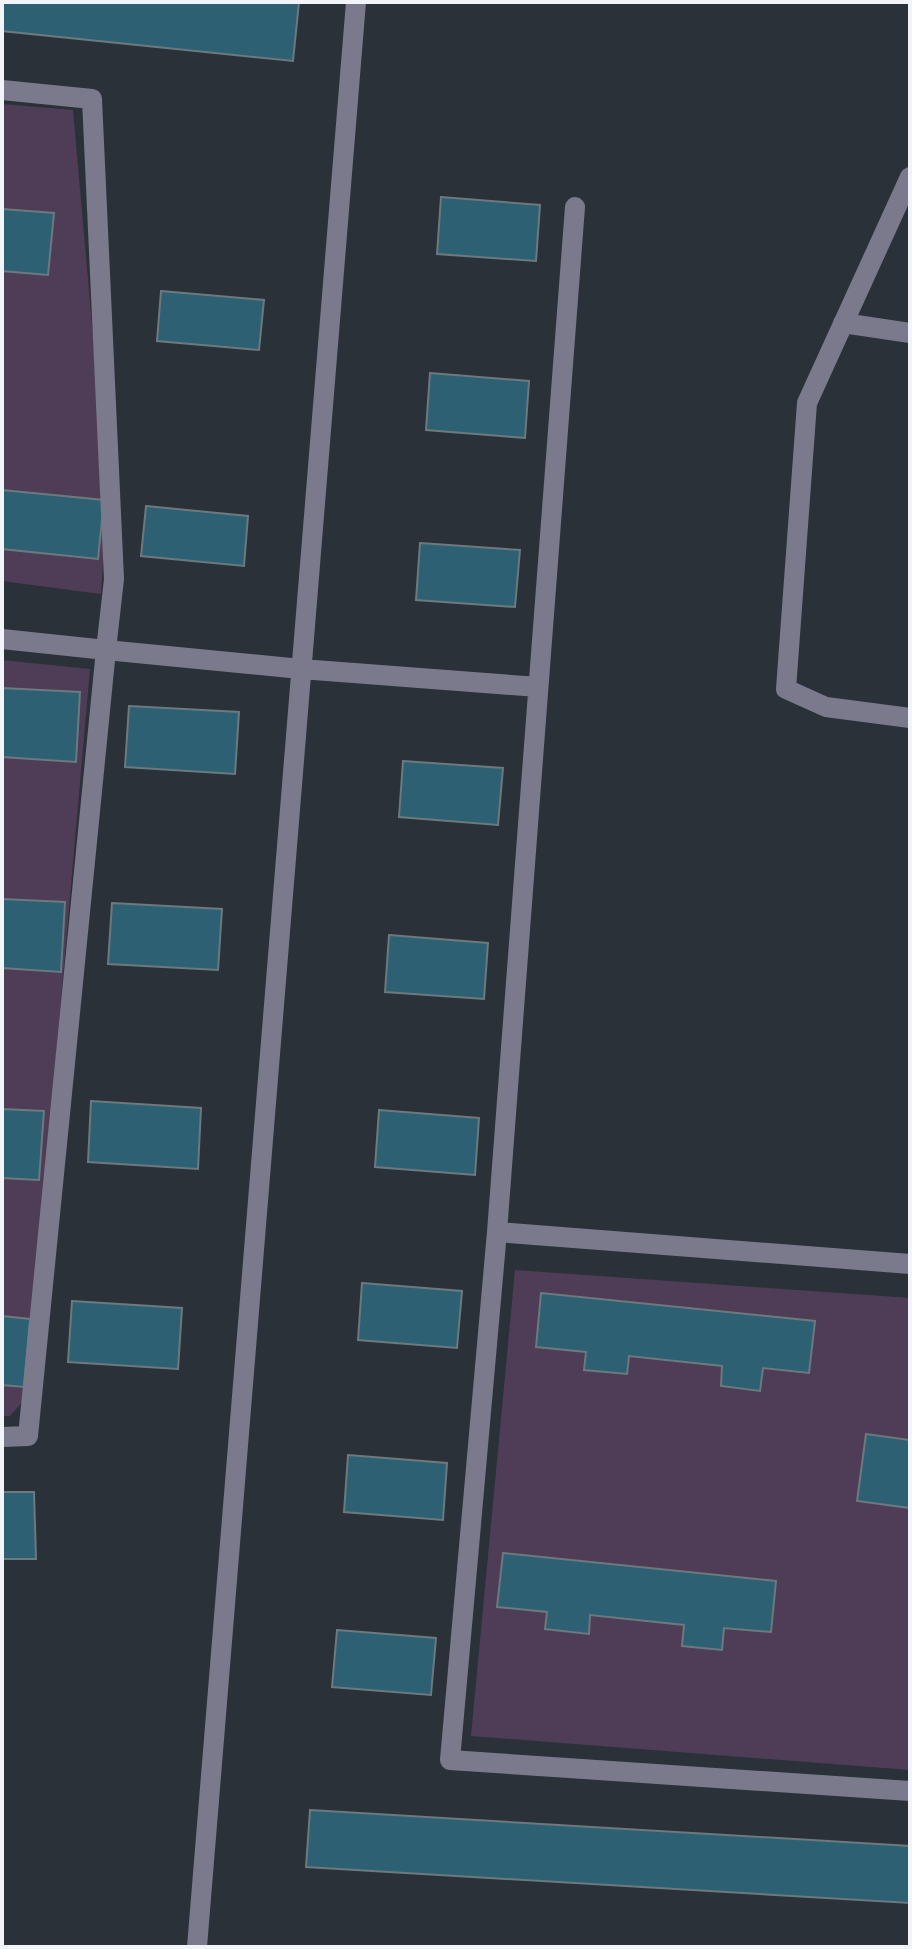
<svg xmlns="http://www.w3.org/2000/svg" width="912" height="1949" font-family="'Zilla Slab',serif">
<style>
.green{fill:#4f3d57}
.building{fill:#2d6073;stroke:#6c797e;stroke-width:2}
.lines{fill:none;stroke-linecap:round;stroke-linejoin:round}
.minor{stroke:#7a7a8c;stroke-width:20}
</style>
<rect width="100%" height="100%" fill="#2b3139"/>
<path class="green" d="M2,104L73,110L107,495L101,594L2,581Z
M2,660L90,669L26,1398L10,1416H2Z
M515,1270L910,1298V1770L471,1736Z"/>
<path class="building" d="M2,2H299L293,61L2,31Z
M441,197L540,205L536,261L437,254Z
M2,209L54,213L48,275L2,271Z
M161,291L264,300L259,350L157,341Z
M430,373L529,381L525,438L426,430Z
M2,490L104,500L98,559L2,549Z
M146,506L248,516L244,566L141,556Z
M420,543L520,550L515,607L416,600Z
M2,688L80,692L76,762L2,757Z
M129,706L239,712L235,774L125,767Z
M403,761L503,768L498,825L399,817Z
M2,899L65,902L61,972L2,968Z
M112,903L222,909L218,970L108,964Z
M389,935L488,943L484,999L385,992Z
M91,1101L201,1108L198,1169L88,1162Z
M2,1109L44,1111L39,1180L2,1178Z
M379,1110L479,1118L475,1175L375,1167Z
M362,1283L462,1291L457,1348L358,1340Z
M541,1293L815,1321L809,1373L763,1368L760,1391L721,1386L722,1366L629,1356L627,1374L584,1370L586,1352L536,1347Z
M72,1301L182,1308L178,1369L68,1362Z
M2,1316L30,1319L24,1387L2,1385Z
M866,1434L910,1440V1508L857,1501Z
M348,1455L447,1463L443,1520L344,1512Z
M2,1492H34L36,1559H2Z
M503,1553L776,1581L771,1632L724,1628L722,1650L682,1646L684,1625L590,1615L589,1634L545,1629L547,1612L497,1607Z
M337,1630L436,1638L431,1695L332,1687Z
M310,1810L910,1846V1903L306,1867Z"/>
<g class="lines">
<path class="minor" d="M2,90L92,99L114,579L106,650L301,669L538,687
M910,177L807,403L786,689L826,707L910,718
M843,323L910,333
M2,639L106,650L28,1436L2,1437
M497,1232L575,207
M910,1264L497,1232L450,1760L910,1791
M197,1947L356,2"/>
</g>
<rect width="912" height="1949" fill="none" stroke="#f1f5fa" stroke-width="8"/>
</svg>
